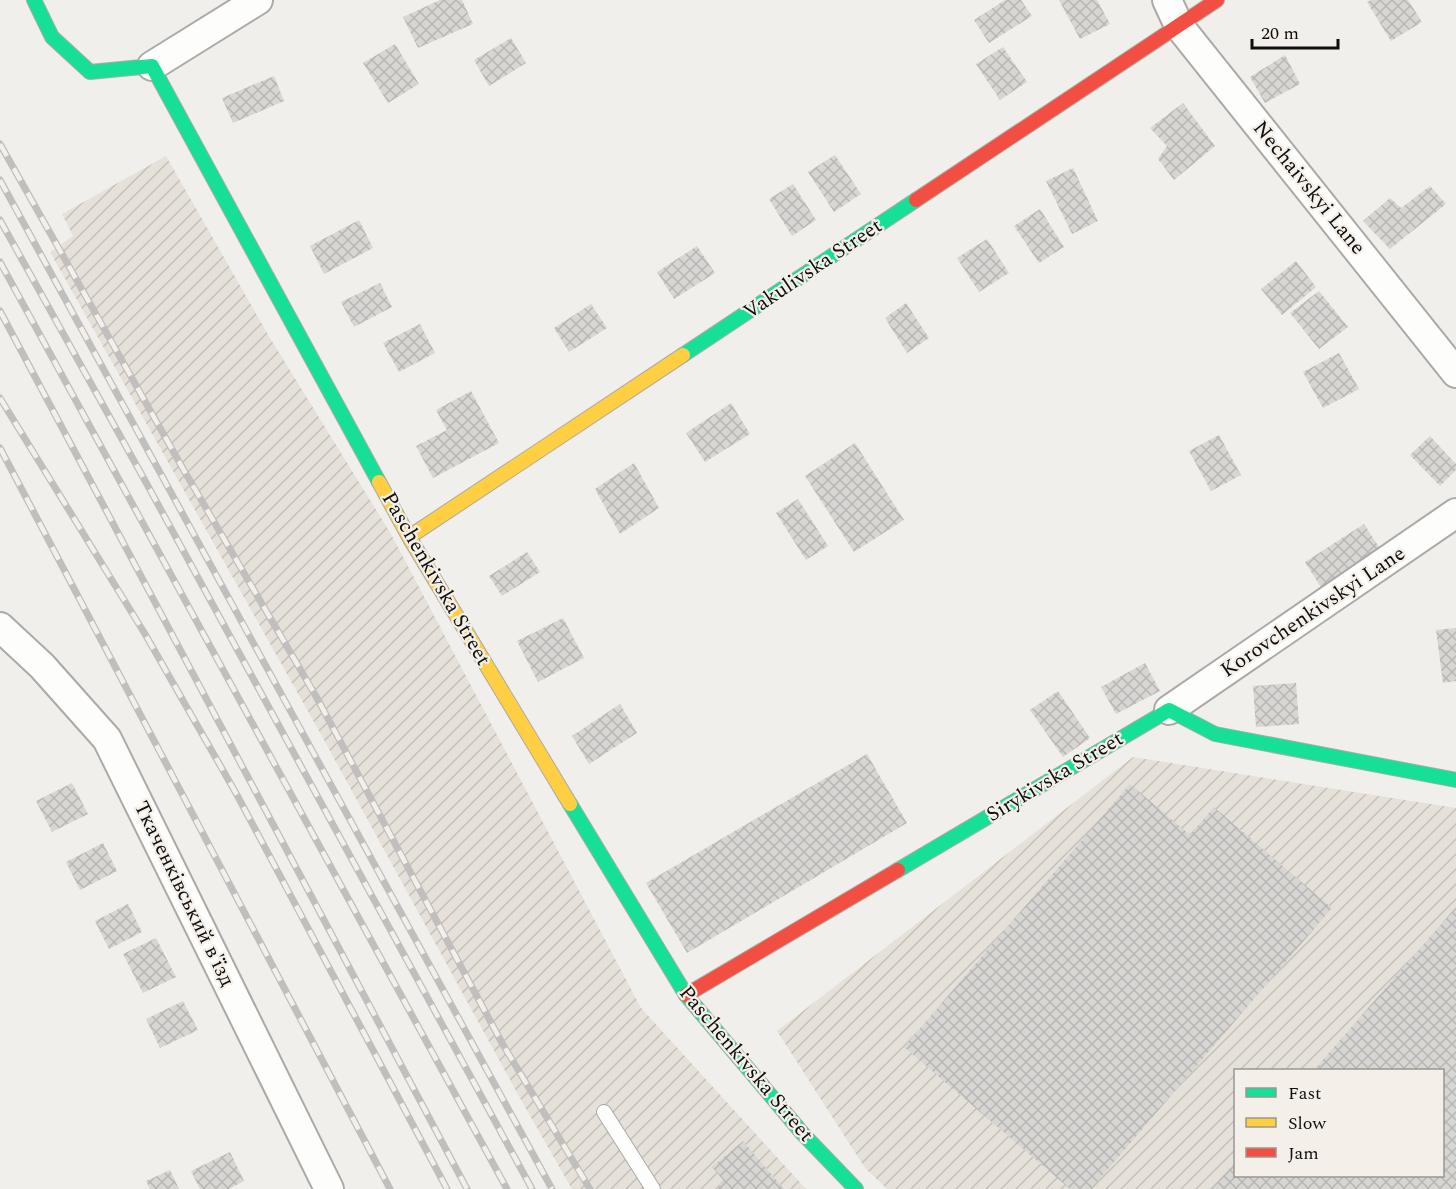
<svg xmlns="http://www.w3.org/2000/svg" width="1456" height="1189" font-family="Spectral,serif">
<style>
.industrial{fill:url(#industrial-furrows);fill-rule:evenodd}
.building{fill:url(#building-cross-hatch)}
.lines{fill:none;stroke-linecap:round;stroke-linejoin:round}
.lane-casing{stroke:#acaaa7;stroke-width:16}
.street-casing{stroke:#acaaa7;stroke-width:32}
.fast-casing{stroke:#acaaa7;stroke-width:16}
.slow-casing{stroke:#acaaa7;stroke-width:16}
.jam-casing{stroke:#acaaa7;stroke-width:16}
.lane{stroke:#fdfdfc;stroke-width:14}
.street{stroke:#fdfdfc;stroke-width:28}
.fast{stroke:#16e098;stroke-width:14}
.slow{stroke:#ffcf43;stroke-width:14}
.jam{stroke:#f24e42;stroke-width:14}
.rail-casing{stroke:#c0bfbe;stroke-width:7}
.rail{stroke:#f4f0e9;stroke-width:4.5;stroke-dasharray:14;stroke-linecap:butt}
.labels{text-anchor:middle;dominant-baseline:central;stroke-width:4.5;stroke-linejoin:round;paint-order:stroke}
.street-label{font-size:21px;fill:#0f0e0c;stroke:#f4f0e9}
</style>
<defs>
<pattern id="industrial-furrows" width="10" height="10" patternUnits="userSpaceOnUse" patternTransform="scale(1.5)"><rect width="10" height="10" fill="#e6e1d8"/><path d="M-1 1l2-2M0 10L10 0M9 11l2-2" fill="none" stroke="#c4c0b8"/></pattern>
<pattern id="building-cross-hatch" width="8" height="8" patternUnits="userSpaceOnUse" patternTransform="scale(1.5)"><rect width="8" height="8" fill="#d7d6d3"/><path d="M0 0l8 8M0 8l8-8" fill="none" stroke="#b7b6b4"/></pattern>
</defs>
<rect width="100%" height="100%" fill="#f1efec"/>
<path class="industrial" d="M166,156L270,338L391,534L641,1008L806,1189H572L521,1100L319,731L50,252L73,236L62,214Z
M1133,757L1456,808V1189H887L865,1168L777,1031ZM1236,1070H1442V1176H1236Z"/>
<path class="building" d="M440,0H462L473,24L418,48L403,17Z
M1005,0H1021L1032,16L989,43L974,20Z
M1059,0H1097L1110,24L1080,39Z
M1371,0H1408L1422,22L1391,41L1367,2Z
M511,38L526,63L489,86L474,60Z
M395,44L419,84L388,103L363,63Z
M1003,47L1027,82L1000,100L976,64Z
M1285,55L1300,84L1265,103L1250,77Z
M274,76L284,101L233,123L222,98Z
M1183,103L1215,146L1174,180L1158,159L1167,146L1150,128Z
M835,155L861,194L834,212L808,172Z
M1073,168L1098,221L1072,234L1046,181Z
M793,184L816,220L792,236L769,199Z
M1430,186L1446,204L1390,249L1363,221L1390,198L1401,208Z
M1040,209L1064,247L1039,263L1014,226Z
M359,220L373,248L324,274L310,246Z
M987,239L1009,273L979,292L957,258Z
M697,246L715,273L674,299L657,272Z
M1296,261L1316,287L1282,315L1261,289Z
M380,283L392,307L354,327L341,302Z
M1319,291L1348,327L1319,349L1290,313Z
M906,303L929,338L907,353L885,318Z
M591,304L607,328L569,352L554,328Z
M420,324L435,353L399,372L383,343Z
M1339,353L1359,389L1323,408L1303,372Z
M471,391L499,443L433,478L416,446L447,430L436,410Z
M731,403L750,434L705,462L686,433Z
M1219,435L1241,475L1211,491L1189,451Z
M1430,436L1456,464V470L1440,486L1410,455Z
M855,443L904,520L854,552L805,476Z
M634,463L659,508L620,534L595,489Z
M798,499L828,546L806,560L776,513Z
M1364,524L1384,555L1325,594L1305,562Z
M527,552L540,572L502,596L489,576Z
M563,618L584,658L538,682L517,641Z
M1456,628V681L1443,683L1436,630Z
M1145,663L1160,691L1116,714L1101,687Z
M1296,683L1299,724L1256,727L1253,686Z
M1058,691L1090,738L1063,757L1030,710Z
M620,704L637,733L589,764L572,736Z
M867,754L907,823L687,953L646,883Z
M72,783L88,814L52,832L36,801Z
M1130,784L1190,835L1214,807L1332,908L1091,1189H1070L904,1047Z
M103,843L117,871L80,890L66,862Z
M128,904L142,932L109,949L95,921Z
M1456,907V1189H1212L1236,1161V1176H1442V1070H1314Z
M156,938L176,977L143,993L123,954Z
M183,1001L198,1030L160,1048L146,1019Z
M743,1141L784,1189H719L717,1187L724,1181L712,1167Z
M230,1152L244,1181L229,1189H200L191,1171Z
M170,1170L179,1189H150L146,1181Z"/>
<g class="lines">
<defs>
<path id="lane" d="M604,1112L653,1189"/>
<path id="street" d="M1167,0L1179,26L1456,373
M152,66L258,0
M0,627L42,666L107,739L329,1189
M1169,710L1456,513"/>
<path id="fast" d="M34,0L52,37L90,72L152,66L379,482
M683,355L916,200
M570,804L686,995L803,1134L856,1189
M898,870L1169,710L1215,734L1456,780"/>
<path id="slow" d="M379,482L409,537L570,804
M409,537L683,355"/>
<path id="jam" d="M916,200L1217,0
M686,995L898,870"/>
</defs>
<use href="#lane" class="lane-casing"/>
<use href="#street" class="street-casing"/>
<use href="#fast" class="fast-casing"/>
<use href="#slow" class="slow-casing"/>
<use href="#jam" class="jam-casing"/>
<use href="#lane" class="lane"/>
<use href="#street" class="street"/>
<use href="#fast" class="fast"/>
<use href="#slow" class="slow"/>
<use href="#jam" class="jam"/>
<defs>
<path id="rail" d="M0,144L182,467L317,698L502,1043L590,1189
M0,180L552,1189
M0,220L143,477L532,1189
M0,262L507,1189
M0,311L467,1189
M0,398L145,634L237,795L447,1189
M0,448L390,1189"/>
</defs>
<use href="#rail" class="rail-casing"/>
<use href="#rail" class="rail"/>
</g>
<g class="labels">
<g class="street-label">
<text transform="translate(1309 188) rotate(51)">Nechaivskyi Lane</text>
<text transform="translate(813 269) rotate(-34)">Vakulivska Street</text>
<text transform="translate(436 579) rotate(60)">Paschenkivska Street</text>
<text transform="translate(1313 612) rotate(-34)">Korovchenkivskyi Lane</text>
<text transform="translate(1055 777) rotate(-31)">Sirykivska Street</text>
<text transform="translate(184 894) rotate(64)">Ткаченківський в'їзд</text>
<text transform="translate(746 1064) rotate(50)">Paschenkivska Street</text>
</g>
</g>
<rect x="1234" y="1069" width="210" height="108" fill="#f4f0e9" stroke="#989691" stroke-width="1.5"/>
<rect x="1246" y="1088" width="30" height="9" fill="#16e098" stroke="#989691" stroke-width="1.5"/>
<text x="1288" y="1099" font-size="18" fill="#0f0e0c">Fast</text>
<rect x="1246" y="1118" width="30" height="9" fill="#ffcf43" stroke="#989691" stroke-width="1.5"/>
<text x="1288" y="1129" font-size="18" fill="#0f0e0c">Slow</text>
<rect x="1246" y="1148" width="30" height="9" fill="#f24e42" stroke="#989691" stroke-width="1.5"/>
<text x="1288" y="1159" font-size="18" fill="#0f0e0c">Jam</text>
<path d="M1252 39v9h86v-9" fill="none" stroke="#0f0e0c" stroke-width="3"/>
<text x="1261" y="39" font-size="18" fill="#0f0e0c" stroke="#f4f0e9" stroke-width="4.5" paint-order="stroke">20 m</text>
</svg>
